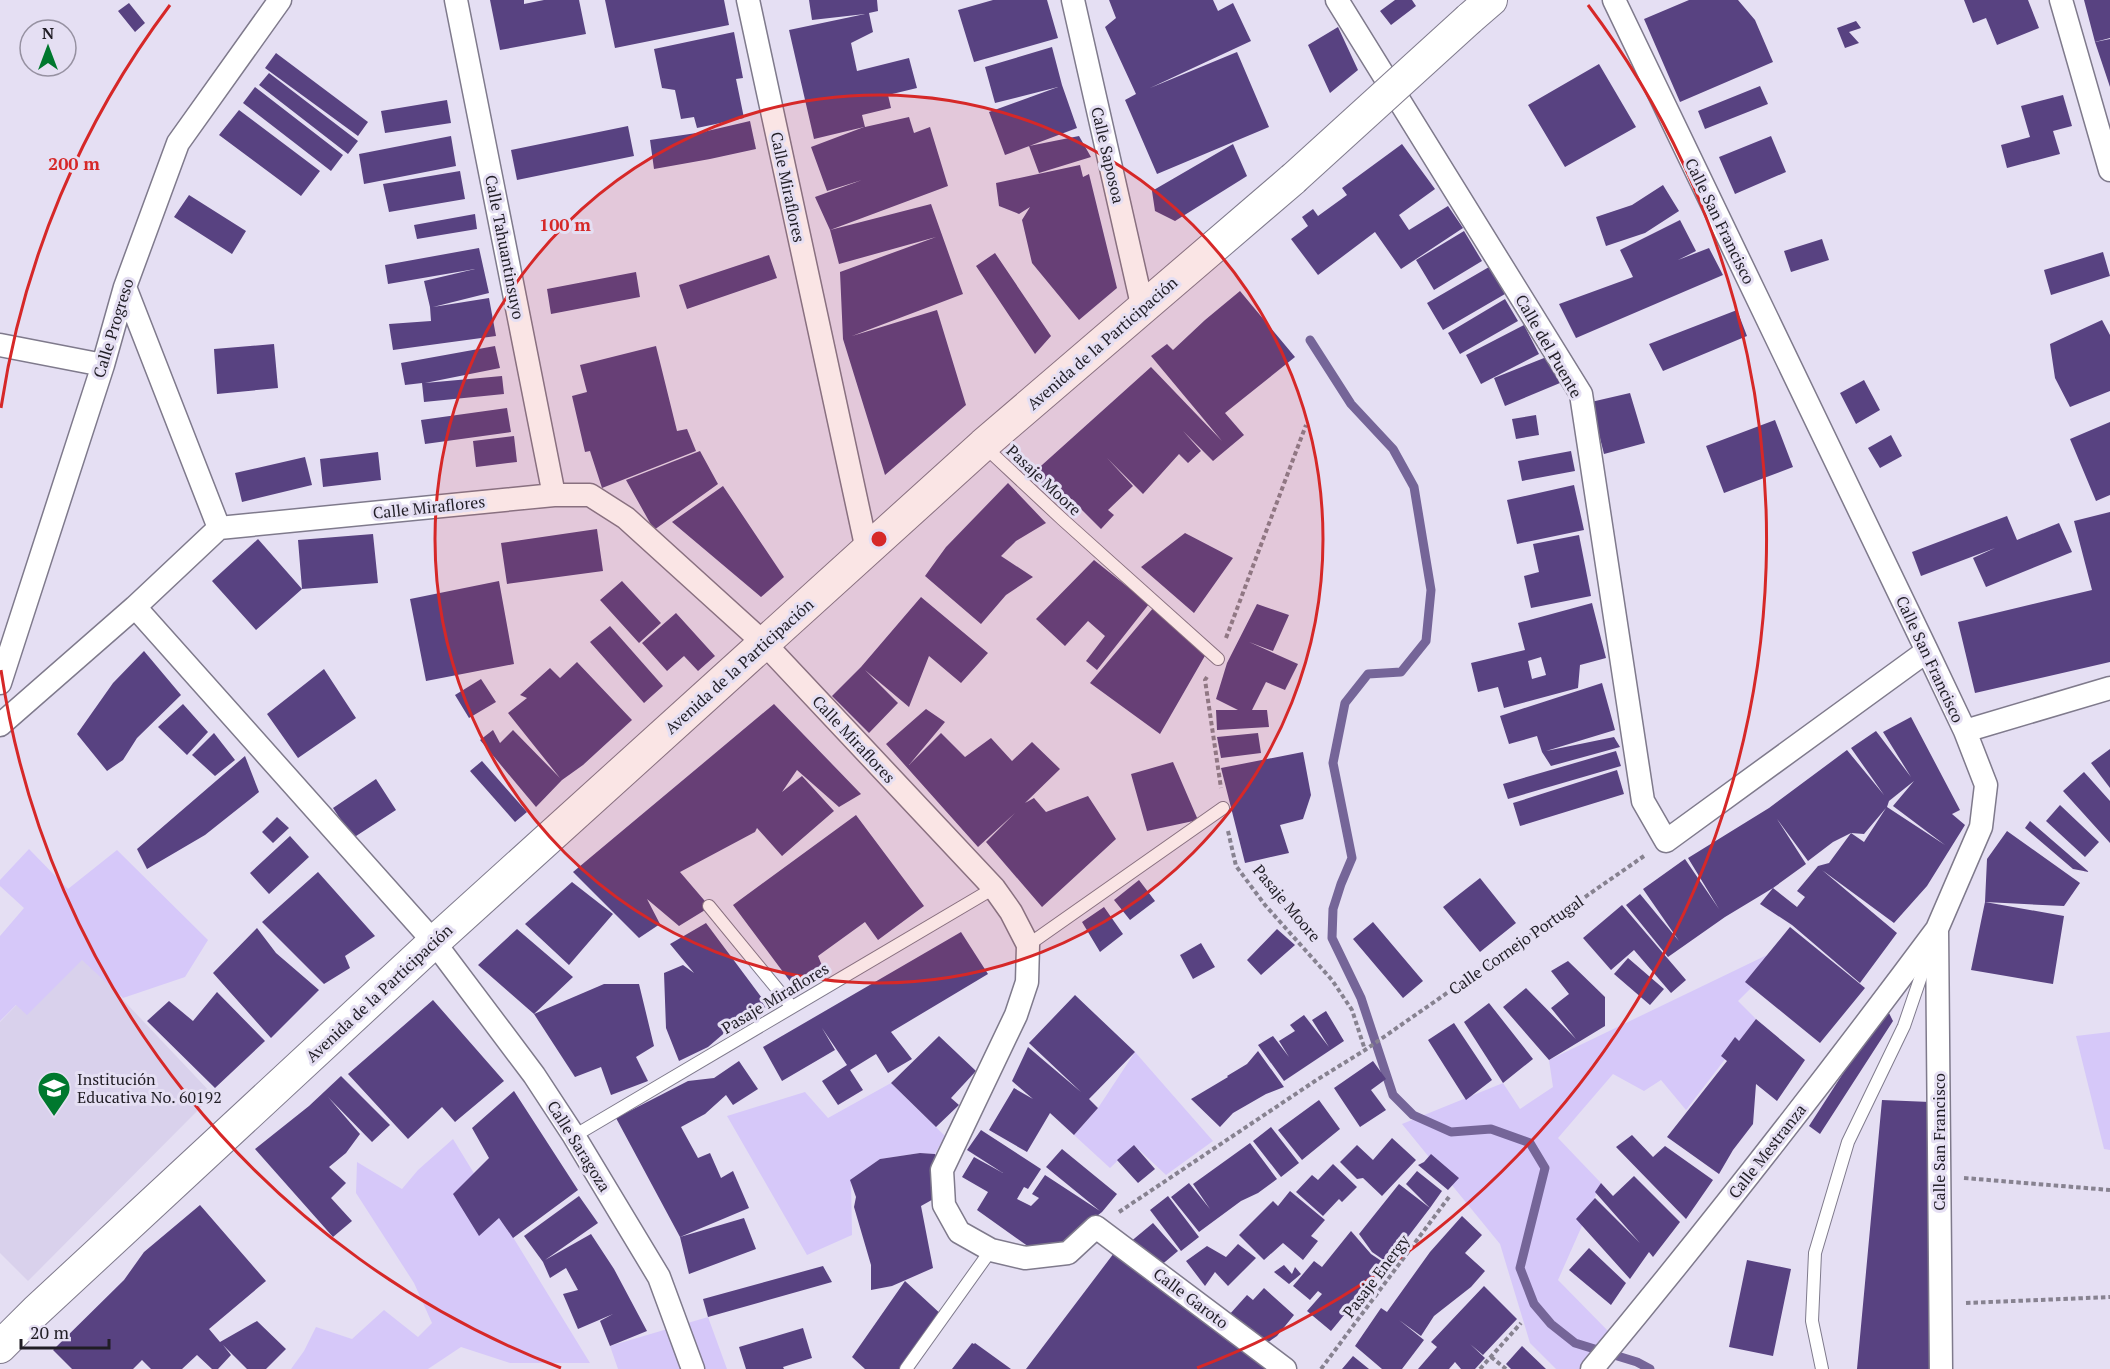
<svg xmlns="http://www.w3.org/2000/svg" width="2110" height="1369" font-family="'PT Serif',serif">
<style>
.built{fill:#d9d1ec}
.green{fill:#d6c8f9}
.lines{fill:none;stroke-linecap:round;stroke-linejoin:round}
.stream{stroke:#756598;stroke-width:9}
.building{fill:#584281;fill-rule:evenodd}
.lane-casing{stroke:#7f7a8c;stroke-width:14}
.street-casing{stroke:#7f7a8c;stroke-width:25}
.secondary-casing{stroke:#7f7a8c;stroke-width:34}
.path{stroke:#878290;stroke-width:4;stroke-dasharray:4.5 3;stroke-linecap:butt}
.lane{stroke:#fff;stroke-width:12}
.street{stroke:#fff;stroke-width:22}
.secondary{stroke:#fff;stroke-width:32}
.secondary-bridge-casing{stroke:#7f7a8c;stroke-width:34;stroke-linecap:butt}
.secondary-bridge{stroke:#fff;stroke-width:32}
.ring{fill:none;stroke:#d62828;stroke-width:3}
.labels{text-anchor:middle;dominant-baseline:central;stroke-width:6;stroke-linejoin:round;paint-order:stroke}
.street-label{font-size:16px;fill:#201d25;stroke:#e5dff3}
.poi-label{font-size:16px;fill:#201d25;stroke:#e5dff3;text-anchor:start}
.centre{fill:#d62828;stroke:#e5dff3;stroke-width:3}
.ring-label{font-size:18px;text-anchor:middle;font-weight:bold;fill:#d62828;stroke:#e5dff3;stroke-width:6;stroke-linejoin:round;paint-order:stroke}
</style>
<rect width="100%" height="100%" fill="#e5dff3"/>
<path class="built" d="M73,947L213,1095L28,1281L0,1253V1022Z"/>
<path class="green" d="M29,849L68,889L117,850L208,940L185,977L123,998L82,960L27,1015L16,1005L0,1021V936L24,908L0,886V880Z
M1767,955L1752,987L1738,1001L1756,1019L1686,1110L1661,1080L1644,1091L1613,1074L1558,1138L1601,1183L1558,1280L1609,1332L1584,1369H1556L1530,1343L1500,1244L1402,1124L1503,1083L1520,1109L1553,1087L1549,1060Z
M2110,1032V1150L2104,1149L2076,1036Z
M1135,1052L1213,1141L1166,1175L1134,1145L1110,1168L1074,1135L1098,1108Z
M891,1083L945,1136L935,1154L920,1153L880,1159L851,1180L852,1235L807,1255L727,1116L805,1092L828,1118Z
M453,1139L590,1363H510L461,1347L428,1369H291L304,1351L316,1327L352,1339L384,1310L418,1337L432,1323L414,1283L356,1193L357,1162L402,1189L418,1170Z
M708,1317L727,1369H618L610,1346Z"/>
<g class="lines">
<path class="stream" d="M1310,340L1351,404L1393,449L1414,487L1431,590L1426,641L1401,672L1368,674L1345,703L1333,763L1352,858L1341,884L1333,909L1332,938L1361,998L1393,1095L1413,1115L1451,1132L1491,1129L1530,1143L1545,1168L1520,1268L1534,1304L1551,1324L1575,1343L1637,1362L1650,1369"/>
</g>
<path class="building" d="M490,0H524V4L544,0H579L586,34L500,50Z
M605,0H724L729,25L615,48Z
M809,0H877L878,11L869,13L873,32L851,43L857,71L909,58L917,88L888,95L891,108L862,115L865,127L909,117L914,133L930,127L948,186L830,230L931,204L963,294L852,336L937,310L966,405L885,475L843,339L840,272L936,237L839,264L830,230L815,197L862,180L827,191L811,147L864,127L814,139L789,30L865,14L812,20Z
M993,0H1047L1058,38L974,62L958,10Z
M1109,0H1213L1218,11L1233,3L1251,41L1150,88L1237,52L1269,127L1157,174L1125,100L1136,94L1105,27L1116,18Z
M1395,0H1412L1416,6L1391,25L1380,11Z
M1689,0H1738L1755,20L1773,62L1680,102L1644,19Z
M1964,0H2028L2039,28L1997,45L1986,18L1973,23Z
M2084,0H2110V38L2095,42L2110,39V87L2095,42Z
M129,3L145,23L135,32L118,11Z
M1856,21L1861,28L1849,32L1859,43L1845,48L1837,28Z
M1338,27L1358,70L1330,93L1308,45Z
M734,32L743,78L736,79L744,118L697,128L694,117L681,119L675,90L662,88L654,49Z
M1052,47L1062,85L1077,128L1005,155L989,112L1058,87L995,103L985,67Z
M276,53L368,122L358,136L265,68Z
M1599,64L1636,127L1565,167L1528,105Z
M269,73L358,141L348,154L259,85Z
M1760,86L1768,104L1705,129L1698,111Z
M255,87L343,155L331,171L243,103Z
M2063,95L2072,126L2053,131L2060,154L2007,168L2001,145L2030,137L2021,106Z
M447,100L451,123L385,133L381,111Z
M239,110L320,171L301,196L219,135Z
M750,121L756,149L710,159L654,169L650,140L703,132Z
M628,126L634,156L517,180L511,150Z
M451,136L456,166L364,184L359,154Z
M1079,136L1091,157L1039,173L1029,146Z
M1771,136L1786,172L1735,194L1719,157Z
M1233,144L1247,176L1175,221L1155,211L1152,191Z
M1402,144L1435,189L1399,215L1409,230L1448,206L1463,228L1401,269L1375,232L1318,275L1291,239L1308,226L1302,217L1313,209L1318,216L1347,195L1342,188Z
M1080,165L1083,177L1089,174L1117,288L1079,320L1032,263L1022,220L1030,207L1019,214L999,206L996,183Z
M460,171L465,199L389,212L383,184Z
M1663,185L1679,211L1645,233L1606,246L1596,217L1632,205Z
M189,195L246,231L232,254L174,217Z
M475,214L477,229L417,239L414,225Z
M1680,220L1696,251L1678,260L1709,248L1723,275L1576,338L1559,304L1633,277L1620,250Z
M1464,231L1482,261L1434,290L1416,260Z
M1822,239L1829,260L1791,272L1784,251Z
M479,248L489,293L433,307L489,298L496,336L393,350L389,324L431,321L430,307L424,281L475,269L388,284L385,265Z
M2103,252L2110,276L2051,295L2044,270Z
M995,253L1051,336L1035,354L976,266Z
M769,255L777,278L687,309L679,285Z
M1489,267L1505,294L1443,330L1427,303Z
M636,272L640,297L551,314L547,289Z
M1240,291L1295,357L1225,413L1244,435L1213,461L1183,431L1201,451L1188,463L1179,454L1143,494L1107,458L1133,486L1108,510L1114,515L1101,529L1069,497L1060,502L1032,474L1151,367L1222,441L1151,356L1167,344L1173,350L1205,320Z
M1505,299L1518,321L1460,354L1448,333Z
M1737,310L1747,336L1663,371L1649,344Z
M2102,320L2110,335V391L2070,407L2055,378L2050,344Z
M1524,325L1539,354L1481,384L1466,355Z
M274,344L278,388L217,394L214,349Z
M495,346L500,368L425,383L502,376L504,394L424,402L422,383L405,385L401,363Z
M656,346L677,431L687,429L696,451L602,488L590,451L585,452L572,396L587,392L580,365Z
M1549,356L1560,383L1505,406L1494,378Z
M1864,380L1880,410L1856,424L1840,393Z
M1630,393L1645,443L1604,454L1591,402Z
M507,408L511,432L425,444L421,420Z
M1536,415L1539,435L1516,439L1512,419Z
M1775,420L1793,467L1724,493L1706,446Z
M2110,422V495L2096,501L2070,439Z
M1891,435L1902,456L1880,468L1868,448Z
M514,436L517,462L476,467L473,441Z
M700,451L718,484L654,530L626,480Z
M1571,451L1575,471L1522,481L1518,461Z
M378,452L381,480L323,487L320,459Z
M305,457L312,485L242,502L235,473Z
M1008,483L1046,523L1016,541L1001,556L1033,577L1006,595L981,624L925,576L946,547Z
M1574,485L1584,530L1517,544L1507,500Z
M723,486L784,577L761,597L672,522Z
M2110,512V662L1975,693L1958,622L2092,590L2074,521Z
M2007,516L2017,540L2059,523L2072,552L1986,587L1973,558L1995,548L1921,576L1912,552Z
M597,529L603,571L507,584L501,543Z
M1185,533L1233,558L1194,613L1141,567Z
M373,534L378,583L302,589L298,540Z
M1579,535L1591,596L1531,608L1524,576L1539,572L1533,544Z
M258,539L302,589L256,630L212,581Z
M1094,560L1149,604L1097,670L1086,661L1105,636L1088,621L1065,646L1036,619Z
M499,581L514,664L426,681L410,599Z
M622,581L661,623L639,643L600,600Z
M921,597L988,653L961,683L929,656L909,707L865,670L898,703L869,733L832,696L861,667Z
M1592,603L1606,658L1580,665L1578,688L1504,708L1498,687L1478,692L1471,663L1525,650L1518,623ZM1541,657L1546,675L1532,679L1528,661Z
M1257,604L1289,615L1273,651L1249,642L1298,664L1285,690L1266,682L1252,710H1267L1269,727L1217,730L1216,710H1238L1216,699L1227,663Z
M1154,607L1210,647L1160,734L1090,683Z
M676,613L715,656L698,671L684,656L667,671L642,643Z
M610,626L663,686L644,703L590,642Z
M144,651L181,695L137,738L123,760L107,771L77,734L113,683Z
M577,662L632,720L583,765L562,780L536,807L480,740L493,730L500,743L513,730L560,778L508,713L527,698L520,695L550,668L560,678Z
M324,669L356,718L298,758L267,714Z
M481,679L496,702L469,718L455,695Z
M1602,683L1615,730L1546,751L1614,737L1620,747L1551,766L1542,752L1537,736L1509,744L1500,716Z
M183,704L208,732L187,755L158,727Z
M774,704L861,794L839,807L797,770L782,792L802,776L834,811L782,856L757,828L755,832L680,872L710,907L679,926L647,899L660,924L639,938L573,872Z
M926,709L945,722L909,765L941,733L965,757L991,738L1012,761L1032,742L1060,769L1025,803L1034,798L1046,812L1088,796L1116,839L1042,907L986,842L1015,813L978,847L886,744Z
M1911,717L1960,810L1952,814L1965,825L1927,886L1894,923L1822,870L1897,933L1860,983L1792,925L1760,904L1773,888L1797,907L1805,897L1797,891L1818,866L1829,863L1851,833L1864,842L1886,808L1864,834L1851,833L1833,842L1808,861L1777,819L1806,864L1773,888L1725,917L1668,957L1626,905L1640,894L1679,941L1643,889L1685,859L1719,909L1688,858L1769,808L1847,750L1884,795L1851,748L1876,731L1911,777L1883,732ZM1914,781L1893,806L1945,845L1887,807L1889,801Z
M214,733L235,760L215,776L192,755Z
M1258,733L1261,753L1221,758L1217,737Z
M2110,749V788L2091,763Z
M1616,751L1621,766L1508,799L1503,784Z
M1303,752L1311,795L1303,819L1280,825L1289,853L1245,863L1221,768Z
M245,756L259,792L205,835L147,869L137,849Z
M482,761L527,812L515,822L470,771Z
M1173,762L1198,820L1147,831L1131,774Z
M1617,770L1624,794L1520,826L1513,803Z
M2084,772L2110,801V843L2063,791Z
M376,779L396,810L353,838L333,808Z
M2060,805L2099,842L2085,857L2046,821Z
M856,815L924,906L878,940L865,922L818,956L823,968L795,988L733,905Z
M277,817L289,828L273,843L262,832Z
M2030,821L2089,872L2073,869L2025,828Z
M2007,831L2080,883L2064,906L1985,902L1987,859Z
M290,836L309,857L269,894L250,873Z
M318,872L375,936L345,956L350,968L324,984L262,922Z
M1480,878L1516,923L1480,952L1443,907Z
M1139,880L1155,901L1130,920L1114,900Z
M572,882L613,914L569,965L525,924Z
M1985,902L2064,916L2053,984L1971,970Z
M1622,905L1686,980L1671,993L1634,950L1611,970L1583,938Z
M1104,907L1123,934L1100,952L1082,922Z
M1373,922L1423,981L1403,998L1353,939Z
M706,923L768,1006L736,1023L708,1047L679,1061L666,1028L664,973L683,965L694,973L670,944Z
M1790,927L1865,988L1820,1043L1745,982Z
M257,928L276,953L319,990L271,1038L213,973Z
M517,929L573,977L534,1014L604,984H639L654,1046L636,1057L648,1081L611,1095L601,1067L575,1077L534,1014L478,965Z
M1277,929L1295,945L1261,975L1247,960Z
M961,932L988,974L891,1032L912,1059L888,1073L876,1054L850,1070L863,1090L838,1105L822,1081L847,1065L822,1028L835,1050L782,1081L763,1047Z
M1201,943L1215,967L1193,979L1180,955Z
M1628,958L1664,989L1650,1005L1614,974Z
M1568,961L1605,997V1026L1549,1060L1503,1007L1526,988L1576,1039L1551,1008L1569,994L1551,971Z
M217,992L265,1041L215,1088L147,1021L169,1001L193,1021Z
M1075,995L1135,1052L1089,1099L1098,1108L1074,1135L1050,1113L1027,1152L989,1130L1014,1088L1033,1099L1012,1081L1028,1047L1081,1092L1029,1043Z
M433,1000L504,1081L455,1122L442,1107L408,1139L348,1074Z
M1489,1003L1533,1059L1503,1083L1464,1022Z
M1886,1007L1893,1021L1820,1134L1809,1126Z
M1326,1011L1344,1041L1284,1081L1258,1045L1273,1036L1289,1057L1279,1041L1295,1031L1290,1025L1304,1015L1329,1047L1312,1020Z
M1756,1019L1805,1060L1777,1101L1756,1084L1753,1124L1733,1150L1719,1174L1667,1137L1727,1061L1721,1056L1735,1037L1739,1041Z
M1454,1023L1492,1080L1466,1100L1428,1040Z
M939,1036L976,1071L951,1098L959,1105L936,1127L891,1083Z
M1258,1051L1284,1087L1266,1094L1233,1113L1220,1127L1191,1099L1228,1077L1227,1076L1247,1064Z
M739,1061L758,1089L733,1105L726,1095L705,1114L681,1127L698,1158L710,1153L721,1178L733,1171L749,1208L680,1237L616,1118L688,1081L714,1078Z
M1373,1061L1386,1079L1371,1090L1386,1110L1360,1127L1334,1088Z
M341,1076L390,1125L372,1142L328,1097L360,1134L346,1153L329,1167L346,1183L331,1198L352,1221L333,1237L255,1149L309,1106Z
M514,1091L578,1190L513,1238L499,1218L479,1236L453,1194L489,1158L472,1128Z
M1319,1100L1340,1129L1302,1160L1278,1130Z
M1882,1100L1930,1102L1929,1369H1857Z
M1271,1127L1299,1163L1281,1177L1253,1141Z
M981,1130L1041,1169L1028,1189L1024,1187L1017,1199L1031,1206L1039,1198L1032,1194L1045,1175L1100,1211L1046,1167L1062,1149L1117,1194L1102,1212L1083,1227L1070,1247H1029L977,1210L988,1192L962,1177L974,1157L1003,1173L967,1150Z
M1632,1135L1653,1157L1665,1146L1713,1180L1686,1219L1616,1147Z
M1392,1138L1416,1160L1382,1196L1363,1178L1357,1179L1340,1162L1357,1145L1373,1160Z
M1250,1143L1277,1179L1258,1193L1241,1201L1199,1232L1171,1197L1189,1183L1210,1209L1193,1184Z
M1134,1145L1155,1169L1138,1183L1117,1160Z
M920,1153L935,1154L942,1167L937,1197L921,1206L933,1268L892,1286L871,1290V1265L854,1207L856,1197L850,1180L880,1159Z
M1431,1154L1459,1178L1448,1190L1418,1165L1424,1162Z
M1333,1164L1357,1187L1342,1202L1339,1199L1323,1216L1296,1192L1312,1175L1318,1180Z
M1417,1171L1442,1191L1430,1208L1406,1184Z
M1634,1176L1680,1222L1653,1257L1649,1252L1630,1279L1576,1219L1595,1198L1640,1243L1595,1192L1601,1183L1613,1196Z
M1399,1184L1430,1208L1388,1263L1372,1252L1359,1234Z
M1290,1191L1325,1220L1311,1236L1318,1241L1303,1260L1283,1243L1264,1260L1239,1235L1273,1201L1278,1206Z
M579,1196L598,1223L545,1260L591,1234L614,1269L647,1331L610,1346L600,1321L613,1314L578,1329L563,1294L578,1290L566,1268L550,1278L543,1262L524,1236Z
M1168,1196L1199,1237L1181,1251L1150,1210Z
M200,1205L266,1281L209,1329L220,1342L257,1321L286,1349L266,1369H247L223,1345L231,1355L218,1369H212L197,1355L182,1369H151L142,1360L133,1369H72L53,1350L124,1280L144,1252Z
M1462,1216L1482,1235L1465,1253L1485,1271L1471,1287L1434,1316L1421,1336L1399,1320L1424,1340L1402,1369H1382L1355,1346L1381,1308L1387,1312L1430,1252Z
M744,1218L756,1249L689,1274L680,1237Z
M1153,1223L1178,1251L1153,1272L1129,1243Z
M1351,1231L1371,1254L1386,1264L1331,1331L1307,1311L1322,1294L1318,1291L1310,1300L1293,1286L1314,1261L1322,1267Z
M1238,1244L1256,1258L1228,1286L1215,1272L1205,1286L1186,1261L1207,1246L1226,1257Z
M1589,1248L1626,1283L1611,1305L1569,1270Z
M1114,1253L1270,1369H1026Z
M1747,1260L1791,1269L1773,1356L1729,1347Z
M1284,1265L1292,1274L1295,1267L1301,1274L1289,1284L1274,1272Z
M823,1266L832,1282L708,1317L703,1299Z
M905,1281L943,1316L901,1369H865L852,1357Z
M1484,1286L1517,1319L1483,1355L1470,1344L1485,1358L1475,1369H1461L1455,1362L1449,1369H1418L1437,1347L1431,1342Z
M1264,1288L1294,1315L1277,1336L1264,1345L1229,1315L1247,1295L1253,1300Z
M803,1328L812,1358L783,1367L784,1369H746L739,1347Z
M972,1343L974,1344L975,1343L1011,1369H952Z
M1522,1346L1546,1369H1511L1506,1364Z
M1353,1356L1369,1369H1342Z"/>
<g class="lines">
<defs>
<path id="lane" d="M984,446L1062,519L1218,659
M709,906L792,1007
M1028,945L1223,808
M574,1136L994,888
M906,1369L991,1250
M1822,1369L1812,1321L1815,1253L1848,1142L1904,1026L1931,947"/>
<path id="street" d="M456,0L554,495
M748,0L867,550
M1073,0L1143,309
M1337,0L1581,394L1643,801L1666,841L1927,651
M1614,0L1927,651L1965,731L1986,785L1981,827L1937,929L1941,1369
M2061,0L2110,170
M125,287L219,528
M0,345L103,365
M135,607L434,942L534,1075L574,1136L659,1277L693,1369
M0,683L103,365L125,287L178,143L280,0
M0,725L135,607L219,528L554,495H590L626,518L765,644L994,888L1011,912L1028,945L1027,982L1016,1015L942,1170L944,1205L959,1232L991,1250L1025,1258L1068,1253L1096,1227L1285,1369
M1965,731L2110,688
M1592,1369C1711,1226 1826,1078 1937,929"/>
<path id="secondary" d="M1469,19L1491,0
M0,1347L36,1311L434,942L983,445L1293,179"/>
</defs>
<use href="#lane" class="lane-casing"/>
<use href="#street" class="street-casing"/>
<use href="#secondary" class="secondary-casing"/>
<path class="path" d="M1226,638L1306,425
M1207,677L1205,680L1221,788
M1228,831L1236,866L1265,905L1332,980L1352,1010L1365,1050
M1964,1178L2110,1190
M1119,1212L1315,1081L1365,1050L1644,856
M1966,1303L2110,1297
M1491,1357L1506,1369
M1321,1369L1449,1197
M1480,1369L1521,1323"/>
<use href="#lane" class="lane"/>
<use href="#street" class="street"/>
<use href="#secondary" class="secondary"/>
<defs>
<path id="secondary-bridge" d="M1293,179L1469,19"/>
</defs>
<use href="#secondary-bridge" class="secondary-bridge-casing"/>
<use href="#secondary-bridge" class="secondary-bridge"/>
</g>
<circle cx="879" cy="539" r="444" fill="#d62828" fill-opacity=".12"/>
<g class="ring">
<circle cx="879" cy="539" r="444"/>
<path d="M561 1368A888 888 0 0 1 1 670M1 408A888 888 0 0 1 170 5M1588 5A888 888 0 0 1 1197 1368"/>
</g>
<defs>
<symbol id="school-pin" viewBox="-11 -11 22 30"><path d="M0 17L-7.5 6A9.5 9.5 0 1 1 7.5 6Z" fill="#00782e" stroke="#e5dff3"/><path d="M0-5L7-2L0 1L-7-2ZM-4 1L0 2.5L4 1V4Q0 6-4 4Z" fill="#fff"/></symbol>
</defs>
<g fill-rule="evenodd">
<use href="#school-pin" x="35" y="1069" width="38" height="52"/>
</g>
<g class="labels">
<g class="street-label">
<text transform="translate(1108 155) rotate(77)">Calle Saposoa</text>
<text transform="translate(788 187) rotate(78)">Calle Miraflores</text>
<text transform="translate(1720 221) rotate(64)">Calle San Francisco</text>
<text transform="translate(505 247) rotate(79)">Calle Tahuantinsuyo</text>
<text transform="translate(113 328) rotate(-73)">Calle Progreso</text>
<text transform="translate(1102 343) rotate(-41)">Avenida de la Participación</text>
<text transform="translate(1549 346) rotate(60)">Calle del Puente</text>
<text transform="translate(1044 480) rotate(43)">Pasaje Moore</text>
<text transform="translate(429 507) rotate(-6)">Calle Miraflores</text>
<text transform="translate(1930 659) rotate(65)">Calle San Francisco</text>
<text transform="translate(739 666) rotate(-42)">Avenida de la Participación</text>
<text transform="translate(854 739) rotate(47)">Calle Miraflores</text>
<text transform="translate(1287 903) rotate(50)">Pasaje Moore</text>
<text transform="translate(1516 945) rotate(-35)">Calle Cornejo Portugal</text>
<text transform="translate(379 993) rotate(-43)">Avenida de la Participación</text>
<text transform="translate(775 998) rotate(-31)">Pasaje Miraflores</text>
<text transform="translate(1939 1142) rotate(-90)">Calle San Francisco</text>
<text transform="translate(579 1146) rotate(58)">Calle Saragoza</text>
<text transform="translate(1767 1151) rotate(-52)">Calle Mestranza</text>
<text transform="translate(1376 1276) rotate(-53)">Pasaje Energy</text>
<text transform="translate(1191 1298) rotate(37)">Calle Garoto</text>
</g>
<g class="poi-label">
<text x="77" y="1079">Institución<tspan x="77" dy="18">Educativa No. 60192</tspan></text>
</g>
</g>
<circle cx="879" cy="539" r="9" class="centre"/>
<g class="ring-label">
<text x="74" y="170">200 m</text>
<text x="565" y="231">100 m</text>
</g>
<g transform="translate(48 48)"><circle r="28" fill="#e5dff3" stroke="#9691a1" stroke-width="1.5"/>
<path d="M0-4.5L10 22L0 15L-10 22Z" fill="#00782e"/>
<text y="-9" font-size="16" font-weight="bold" text-anchor="middle" fill="#201d25">N</text>
</g>
<path d="M21 1339v9h88v-9" fill="none" stroke="#201d25" stroke-width="3"/>
<text x="30" y="1339" font-size="18" fill="#201d25" stroke="#e5dff3" stroke-width="4.5" paint-order="stroke">20 m</text>
</svg>
